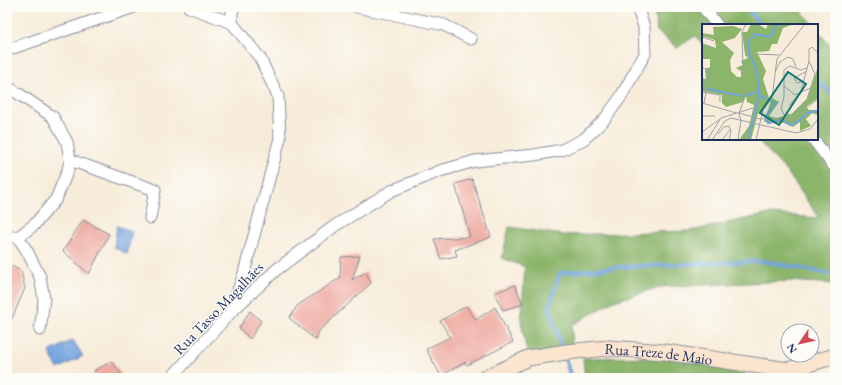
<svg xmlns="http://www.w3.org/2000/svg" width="842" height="385" font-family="'EB Garamond',serif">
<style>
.forest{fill:#8cb56c;stroke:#547265}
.water{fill:#73a4dd;stroke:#476a9e}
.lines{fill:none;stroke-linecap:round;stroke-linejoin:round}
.stream{stroke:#73a4dd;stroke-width:4}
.building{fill:#eeaca3}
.street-casing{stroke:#898e9c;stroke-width:13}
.secondary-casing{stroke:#898e9c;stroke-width:17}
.street{stroke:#fff;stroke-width:11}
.secondary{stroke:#fce5cf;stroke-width:15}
.labels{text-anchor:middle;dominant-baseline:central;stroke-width:3;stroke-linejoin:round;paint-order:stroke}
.street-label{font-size:15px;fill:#1b2f5e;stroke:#fdfcf7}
.inset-river{fill:none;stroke:#73a4dd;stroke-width:2}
.inset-road{fill:none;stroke:#9fa0a8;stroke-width:1}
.view{fill:#0f766e;fill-opacity:0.15;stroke:#0f766e;stroke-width:2}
.inset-edge{fill:none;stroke:#1b2f5e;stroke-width:2}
</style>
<rect width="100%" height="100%" fill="#fdfcf7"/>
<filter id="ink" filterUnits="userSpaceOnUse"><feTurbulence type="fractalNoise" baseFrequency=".025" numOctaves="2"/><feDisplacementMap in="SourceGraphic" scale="8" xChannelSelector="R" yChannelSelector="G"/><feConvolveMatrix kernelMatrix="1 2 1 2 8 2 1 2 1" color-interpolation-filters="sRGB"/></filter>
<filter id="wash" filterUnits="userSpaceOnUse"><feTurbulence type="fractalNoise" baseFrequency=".012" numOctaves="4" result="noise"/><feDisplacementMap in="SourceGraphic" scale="16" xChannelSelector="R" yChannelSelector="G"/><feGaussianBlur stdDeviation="0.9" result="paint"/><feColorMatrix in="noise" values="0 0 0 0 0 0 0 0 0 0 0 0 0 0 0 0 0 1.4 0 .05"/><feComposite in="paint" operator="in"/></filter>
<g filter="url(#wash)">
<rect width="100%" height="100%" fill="#f7ecd9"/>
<path class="forest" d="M654,7H798L813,25H703V45L695,36L677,48L657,31Z
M817,30L835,51V284L790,281L660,287L614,301L572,325V346L528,358L521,321L525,267L502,258L509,227L563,235L690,231L769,214L819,218L788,173L757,139H817Z
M660,357L738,371L759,378H585L583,358Z"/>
<path class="water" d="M117,226L132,231L127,254L114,247Z
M73,340L83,356L58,369L49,352Z"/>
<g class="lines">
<path class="stream" d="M746,7L761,25
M817,81L835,96
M562,349L549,307L560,273L618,267L763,261L835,275
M564,355L571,378"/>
</g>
<g id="blocks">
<path class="building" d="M472,179L491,237L455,250L457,256L441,259L434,239L470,237L455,184Z
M83,220L109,234L89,274L63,251Z
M360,256L352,280L366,272L371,283L319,331L316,340L289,318L298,305L340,278L341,257Z
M7,263L21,271L25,288L7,330Z
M515,285L523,304L503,310L494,293Z
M466,306L476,320L495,307L513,342L467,365L465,362L441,376L426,349L450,337L440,321Z
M250,311L261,321L250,339L239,328Z
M112,361L124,378H97L94,371Z"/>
</g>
</g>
<g filter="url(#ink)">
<use href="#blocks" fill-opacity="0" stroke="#898e9c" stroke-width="1"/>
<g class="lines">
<defs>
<path id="street" d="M189,7L232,23L260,58L278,96L280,138L244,273L231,311
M357,7L444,25L471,39
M703,7L717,25
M232,23V12L234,7
M7,50L134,7
M7,86L53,117L67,142L70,160L68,170L56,199L34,225L18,237H7
M813,139L835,168
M70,160L155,190L150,218
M18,237L27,251L40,277L44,299L40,330
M171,378L231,312L276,270L336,225L391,191L440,171L475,161L534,155L562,150L584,139L604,120L620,98L645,54L644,27L637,7"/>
<g id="secondary">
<path id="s1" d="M485,378L528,358L566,352L608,348L665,352L788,370L835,356"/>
</g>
</defs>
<use href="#street" class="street-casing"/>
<use href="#secondary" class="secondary-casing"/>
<use href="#street" class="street"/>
<use href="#secondary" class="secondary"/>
</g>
</g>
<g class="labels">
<g class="street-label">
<text transform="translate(218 308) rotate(-46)">Rua Tasso Magalhães</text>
<text stroke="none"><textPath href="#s1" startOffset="179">Rua Treze de Maio</textPath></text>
</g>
</g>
<g transform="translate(702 24)">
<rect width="116" height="116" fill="#f7ecd9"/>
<path d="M49,0H56L64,5L66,0L89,1L81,4L75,20H70L67,27L55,28L64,47L61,55L68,77L58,89H56L49,116H37L47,102L52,81L45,78L44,72L41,78L24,83L20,79V71L0,67V54L4,55L3,45L8,43V35H0V19L14,24L13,16L0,12V9L12,11L11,3L31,2L40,5L33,14L20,18L32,29L28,36L29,47L35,53H39V47L34,44L41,41L39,37L46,34L43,31L40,8H45ZM116,43V74L104,83L107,86H116V91L110,89L104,95L109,102L98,107V98L91,103L82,99L62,98L70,74L77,78L67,92L74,94L90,90L105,75Z" fill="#8cb56c"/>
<path class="inset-river" d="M6,65L40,72M57,71L73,79L63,93L66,99L81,96L88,101L98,96L104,89L116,87M43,72L57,67M46,116L57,72L55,47L47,29L46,19L52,10L68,13L75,0"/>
<path class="inset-road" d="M0,13L12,17M0,20L12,25M54,30L77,31M0,44L8,46L2,79M105,44L99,46L88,42L82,46V73L79,84L82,91L90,90L105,75L113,50L107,37M73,48L78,38L86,33L91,35L94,43M102,57L95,59L92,54L105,47M82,62L93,71L108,64M0,68L18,71V78M0,79L34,89M87,82L99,67L107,37V25L110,23L116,29M38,88L51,84M37,89L58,95L91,94L116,75M0,92H13M39,96L37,90L42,75L40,8L44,0M0,108L18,95M16,110L22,103L27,102L29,108L27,116M5,116L19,94L38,88M10,116L23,97L29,94L94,109L108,105L116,95M20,116L29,105M36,116L39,96M54,116L61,86L70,74L75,35L103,0"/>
<path class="view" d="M86,48L104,60L77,101L58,89Z"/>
<rect width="116" height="116" class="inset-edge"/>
</g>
<rect width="842" height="385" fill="none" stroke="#fdfcf7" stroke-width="24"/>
<g transform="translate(800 343) rotate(236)"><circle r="19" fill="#fdfcf7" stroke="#a3aaba"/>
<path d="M0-3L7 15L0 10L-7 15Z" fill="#d1495b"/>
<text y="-6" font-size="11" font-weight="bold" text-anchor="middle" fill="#1b2f5e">N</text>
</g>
</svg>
